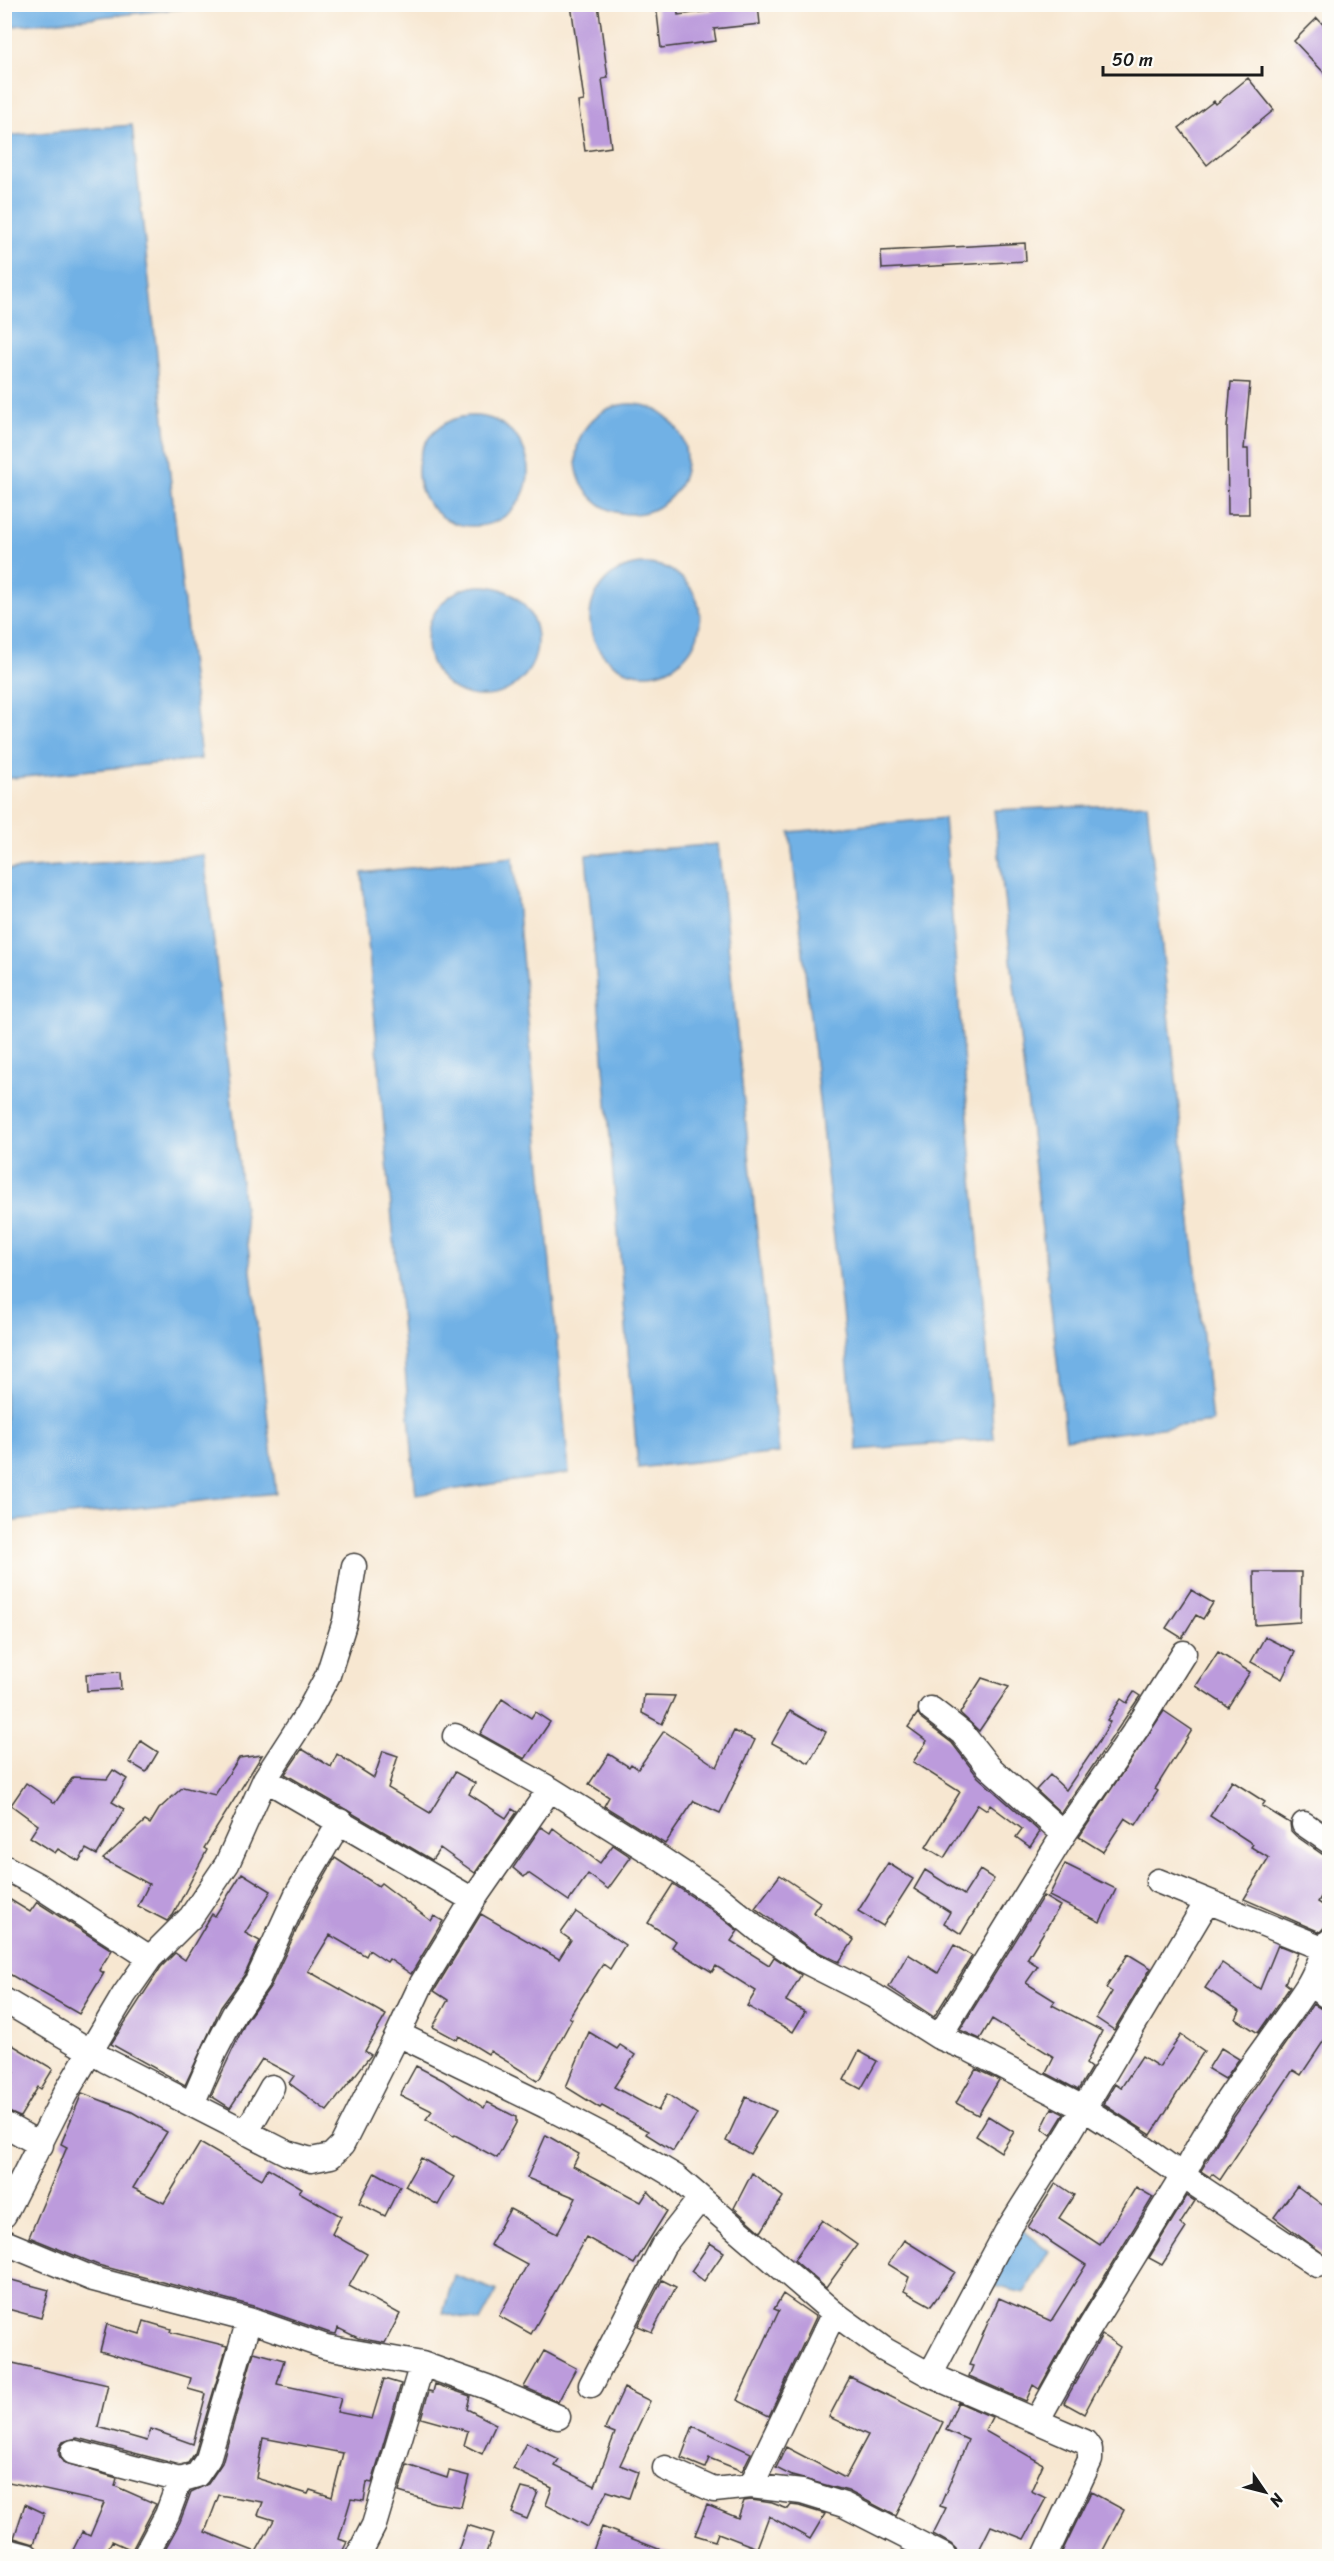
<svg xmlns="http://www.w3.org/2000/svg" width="1334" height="2561" font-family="Sriracha,sans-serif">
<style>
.water{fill:#71b1e5;stroke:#466680;stroke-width:1.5}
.building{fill:#bc9bdc;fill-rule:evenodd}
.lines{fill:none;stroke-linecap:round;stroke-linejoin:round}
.minor-casing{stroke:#3d3a37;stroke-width:27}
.minor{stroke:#fff;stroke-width:24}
</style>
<rect width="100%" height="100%" fill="#fdfcf7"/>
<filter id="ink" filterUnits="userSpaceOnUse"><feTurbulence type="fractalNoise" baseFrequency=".0167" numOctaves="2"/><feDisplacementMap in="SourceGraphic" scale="12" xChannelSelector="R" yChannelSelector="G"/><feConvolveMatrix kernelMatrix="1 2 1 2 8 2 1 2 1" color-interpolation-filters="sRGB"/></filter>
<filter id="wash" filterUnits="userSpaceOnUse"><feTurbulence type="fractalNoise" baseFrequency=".008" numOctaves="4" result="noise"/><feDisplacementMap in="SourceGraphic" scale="24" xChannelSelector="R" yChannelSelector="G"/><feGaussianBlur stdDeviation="1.35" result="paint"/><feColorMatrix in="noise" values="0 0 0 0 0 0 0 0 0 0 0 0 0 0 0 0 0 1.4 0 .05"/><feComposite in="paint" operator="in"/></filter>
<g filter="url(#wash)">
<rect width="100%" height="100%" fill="#f7e7d1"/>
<path class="water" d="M5,4H214V5L5,27Z
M132,125L201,759L5,779V136Z
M576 459a55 55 0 1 1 110 0a55 55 0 1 1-110 0Z
M418 471a55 55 0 1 1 110 0a55 55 0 1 1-110 0Z
M590 619a55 55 0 1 1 110 0a55 55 0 1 1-110 0Z
M427 641a55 55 0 1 1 110 0a55 55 0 1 1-110 0Z
M1147,804L1212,1422L1066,1439L994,810Z
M944,818L994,1439L857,1450L790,832Z
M718,844L779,1453L638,1468L586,855Z
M204,855L276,1493L5,1522V870Z
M513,857L569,1473L416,1495L362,873Z
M1023,2230L1049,2251L1024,2293L990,2285L1018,2231Z
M454,2275L497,2291L480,2322L443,2313Z"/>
<g id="blocks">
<path class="building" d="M571,4H598L608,78L602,79L611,147L585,151L578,102L584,101Z
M656,4H677L678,15L758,5L760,24L714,29L716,41L661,48Z
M1317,18L1329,31V78L1294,41Z
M1248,78L1274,110L1207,165L1179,128L1214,101L1216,104Z
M1025,243L1026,261L882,269L881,251Z
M1231,382L1250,383L1244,449H1248L1249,514H1228L1227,428Z
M1254,1572H1301L1300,1622L1255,1625Z
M1191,1590L1213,1603L1203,1619L1196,1615L1182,1638L1166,1628Z
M1265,1637L1295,1652L1282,1679L1251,1662Z
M1218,1652L1250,1672L1228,1707L1196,1686Z
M120,1672L121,1689L87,1691L86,1674Z
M982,1678L1009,1687L979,1731L960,1713Z
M1134,1692L1140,1696L1061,1813L1036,1790L1050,1775L1066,1790L1098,1743L1110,1722L1107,1720L1121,1699L1127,1703Z
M644,1695L675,1696L662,1724L642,1713Z
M502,1699L531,1718L535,1712L550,1722L525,1759L480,1734Z
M790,1711L826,1732L809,1763L772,1743Z
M1164,1711L1192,1730L1155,1789L1158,1791L1136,1825L1125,1818L1103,1852L1079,1837Z
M918,1713L922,1720L952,1743L978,1777L1040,1832L1030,1847L1016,1837L1022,1829L990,1805L987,1810L978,1804L944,1858L926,1847L960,1792L913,1762L927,1741L908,1727Z
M664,1731L717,1767L734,1731L755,1740L720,1813L694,1801L665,1844L604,1806L609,1797L589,1784L609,1754L629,1767L631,1764L638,1769Z
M141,1741L158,1752L146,1772L129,1762Z
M302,1749L331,1767L337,1754L374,1778L383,1751L398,1756L388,1788L430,1813L455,1772L475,1783L469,1794L506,1818L512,1809L517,1812L475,1873L440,1848L432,1860L285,1774Z
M262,1755L204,1848L207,1850L173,1915L167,1921L138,1906L149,1884L103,1859L145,1821L150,1824L159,1809L183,1787L215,1795L239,1758Z
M113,1770L127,1779L112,1802L124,1809L97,1855L86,1849L79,1861L58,1849L55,1853L30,1837L38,1825L11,1805L26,1783L55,1803L73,1777L107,1779Z
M1232,1781L1265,1802L1262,1806L1290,1823L1291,1831L1296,1836L1322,1854L1329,1856V1883L1318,1902L1329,1909V1922L1320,1932L1244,1899L1269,1858L1251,1847L1253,1844L1210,1816Z
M541,1827L550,1833L553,1828L600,1863L613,1845L631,1857L608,1889L588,1874L569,1901L528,1873L524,1877L513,1868Z
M335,1858L378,1886L381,1883L431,1921L434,1916L443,1921L411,1974L389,1959L387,1962L369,1950L366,1956L330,1935L308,1971L386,2015L365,2051L371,2055L327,2111L289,2083L294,2076L262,2059L230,2108L211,2096L246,2021L270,1987L310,1901Z
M888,1863L913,1879L883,1926L858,1911Z
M1065,1864L1116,1889L1100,1922L1049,1896Z
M925,1870L964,1895L980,1870L994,1879L961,1934L944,1923L950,1912L914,1889Z
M242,1873L271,1891L245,1933L260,1941L245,1974L221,2007L185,2085L111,2044L161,1967L175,1953L185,1960L212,1914L215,1916Z
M780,1875L820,1902L813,1912L854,1940L839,1962L810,1948L755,1908Z
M673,1884L709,1908L738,1931L731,1941L769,1965L774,1957L801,1975L786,2001L805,2012L793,2032L747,2006L756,1991L716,1966L712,1972L672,1947L676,1941L648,1923Z
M4,1896L30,1912L37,1902L112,1950L99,1970L104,1973L79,2014L4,1971Z
M1043,1896L1060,1906L1027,1959L1038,1966L1026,1983L1055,2001L1052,2005L1102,2031L1086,2064L1091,2068L1078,2090L1046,2073L1054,2057L992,2019L980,2039L960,2030Z
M576,1912L625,1945L610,1969L603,1964L569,2017L572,2019L540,2078L537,2080L490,2051L488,2054L459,2036L457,2040L433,2027L448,2000L434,1991L481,1914L559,1959L571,1940L561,1933Z
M954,1945L972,1956L934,2017L889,1987L908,1954L938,1973Z
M1278,1945L1298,1953L1285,1983L1290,1987L1258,2033L1236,2019L1240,2011L1205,1988L1222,1963L1260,1989Z
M1128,1954L1151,1968L1114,2030L1096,2018L1112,1992L1106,1988Z
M1313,2004L1329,2013V2033L1301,2075L1293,2070L1220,2180L1212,2174L1210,2177L1201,2171L1222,2134Z
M589,2032L617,2049L620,2045L635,2055L614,2087L658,2111L667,2094L697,2114L673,2151L646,2134L648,2131L602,2106L600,2108L566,2087Z
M1181,2035L1204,2051L1151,2135L1103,2104L1115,2084L1121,2088L1142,2056L1159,2067Z
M4,2040L53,2069L41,2089L38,2087L20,2117L4,2110V2088L14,2072L4,2066Z
M1221,2048L1239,2059L1225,2079L1208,2069Z
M859,2051L877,2061L861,2089L844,2080Z
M416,2066L443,2080L484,2108L487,2102L516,2117V2123L497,2158L455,2135L453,2136L426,2119L432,2111L400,2095Z
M976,2069L999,2080L978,2115L956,2103Z
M82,2093L132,2112L167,2132L133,2188L164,2203L200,2143L262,2179L268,2168L302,2188L299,2192L341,2216L332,2234L367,2254L349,2286L400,2314L385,2343L358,2338L338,2328L336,2334L330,2333L253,2306L98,2265L29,2237L67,2147L61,2144Z
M746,2097L776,2111L750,2154L726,2141Z
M1052,2108L1064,2114L1051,2135L1042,2128Z
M988,2116L1014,2132L1001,2152L976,2136Z
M546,2135L579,2154L573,2166L641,2202L648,2191L667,2211L634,2264L586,2237L531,2334L499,2316L527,2265L490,2245L510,2209L557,2234L576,2198L527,2178Z
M421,2158L454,2177L438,2205L405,2186Z
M375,2172L400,2186L385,2216L359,2203Z
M752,2173L783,2197L761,2232L734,2208Z
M1056,2183L1074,2195L1059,2218L1100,2245L1136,2187L1153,2197L1069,2335L1039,2389L1033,2385L1026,2401L969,2376L973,2366L969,2365L999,2298L1051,2321L1086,2265L1028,2227Z
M1297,2186L1329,2210V2258L1274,2217Z
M1187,2196L1195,2201L1180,2224L1186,2228L1162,2265L1149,2258Z
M822,2220L857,2245L826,2288L794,2260Z
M904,2240L955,2272L931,2306L904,2291L909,2277L888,2264Z
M710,2243L724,2252L704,2281L691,2271Z
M4,2278L49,2290L41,2318L4,2308Z
M662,2280L676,2287L652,2332L638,2326Z
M783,2294L816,2317L769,2416L737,2400L779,2311L774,2309Z
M144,2321L171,2329L170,2332L227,2346L195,2453L188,2463L180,2465L77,2438L63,2442L59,2448V2455L63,2462L117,2478L115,2486L156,2504L132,2550L112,2541L104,2556H70L82,2532L90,2536L104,2503L4,2481V2361L108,2385L98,2427L147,2441L151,2429L193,2444L206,2394L188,2389L191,2378L100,2351L107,2324L140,2334Z
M1102,2335L1120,2347L1084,2414L1064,2403Z
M544,2351L576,2368L558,2402L524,2387Z
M254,2352L284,2360L277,2384L341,2398L337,2412L372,2419L384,2379L401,2384L372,2483L367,2482L364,2501L351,2499L339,2539L347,2542L340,2556H176L164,2551L180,2522L191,2492L208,2484L222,2463ZM263,2438L343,2453L332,2497L310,2490L308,2494L256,2478ZM219,2495L263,2502L258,2515L274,2520L256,2552L205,2532Z
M850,2377L943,2422L896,2516L848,2491L792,2476L776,2468L786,2447L845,2478L868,2435L829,2417Z
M435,2384L470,2396L467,2409L496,2424L482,2454L464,2445L468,2431L421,2418L429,2391L433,2392Z
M624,2388L650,2401L620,2465L638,2472L629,2498L607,2491L588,2527L546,2505L552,2488L513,2469L526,2443L559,2460L555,2466L595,2486L615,2433L605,2429Z
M958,2402L992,2417L985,2431L1043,2464L1031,2491L1046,2498L1024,2539L991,2526L976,2556H958L956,2549L951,2544L933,2534L946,2508L940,2506L968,2440L946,2430Z
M693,2426L751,2453L742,2471L709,2458L705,2468L681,2458Z
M407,2465L447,2478L449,2471L469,2476L461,2507L435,2503L399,2492Z
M522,2488L538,2492L527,2519L512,2513Z
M1091,2492L1124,2510L1100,2556H1060Z
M751,2500L772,2503L788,2509L791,2505L799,2506L825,2514L810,2539L769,2516L757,2548L718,2533L715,2541L695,2535L707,2505L738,2518L744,2501Z
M25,2504L44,2513L34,2544L14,2538Z
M467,2525L493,2533L485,2556H476L458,2551Z
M602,2527L674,2555V2556H591Z"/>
</g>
</g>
<g filter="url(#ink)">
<use href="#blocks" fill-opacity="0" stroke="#3d3a37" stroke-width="1.5"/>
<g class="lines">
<defs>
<path id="minor" d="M931,1709L962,1733L988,1766L1064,1834
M455,1736L550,1789L649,1851L717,1896L759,1930L803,1960L874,1996L939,2037L971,2050L1083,2108L1130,2138L1183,2176L1081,2342L1037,2421
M265,1779L473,1900L550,1789
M1304,1824L1330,1842
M4,1867L39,1886L150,1958
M1158,1881L1325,1949
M1309,1984L1330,1998
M4,2000L105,2060L287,2153L311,2160L331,2156L342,2145L398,2034L546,2106L629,2149L676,2177L834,2313L885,2350L930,2375L1085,2442L1090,2449V2460L1045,2556
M398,2034L421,1985L473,1900
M939,2037L1064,1834L1137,1728L1184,1653
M192,2104L215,2051L234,2014L257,1981L297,1894L340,1821
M4,2124L41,2145
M246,2133L272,2087
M4,2215L65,2094L124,1995L150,1958L191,1917L227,1864L265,1779L307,1714L328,1675L345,1621L354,1566
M4,2242L93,2279L249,2320L326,2347L422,2364L487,2387L558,2417
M1317,2265L1183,2176C1215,2108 1266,2050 1307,1987C1316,1973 1321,1956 1330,1941
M930,2375L1006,2233L1069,2133L1207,1902
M591,2385L663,2246L700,2199
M73,2452L180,2480
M665,2468L714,2490L751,2486L802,2492L844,2505L944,2556
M751,2486L834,2313
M4,2550L27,2556
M145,2556L167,2515L180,2480L197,2475L208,2459L249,2320
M358,2556L374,2525L422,2364"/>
</defs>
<use href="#minor" class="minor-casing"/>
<use href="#minor" class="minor"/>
</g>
</g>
<rect width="1334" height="2561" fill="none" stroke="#fdfcf7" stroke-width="24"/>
<g transform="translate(1265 2492) rotate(125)" stroke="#fdfcf7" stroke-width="4.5" paint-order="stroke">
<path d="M0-4.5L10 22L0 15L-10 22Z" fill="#1c1c1c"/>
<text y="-9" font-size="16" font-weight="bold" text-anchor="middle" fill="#1c1c1c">N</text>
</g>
<path d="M1103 66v9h159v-9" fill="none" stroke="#1c1c1c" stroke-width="3"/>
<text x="1112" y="66" font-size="18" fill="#1c1c1c" stroke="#fdfcf7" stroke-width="4.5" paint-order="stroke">50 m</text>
</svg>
